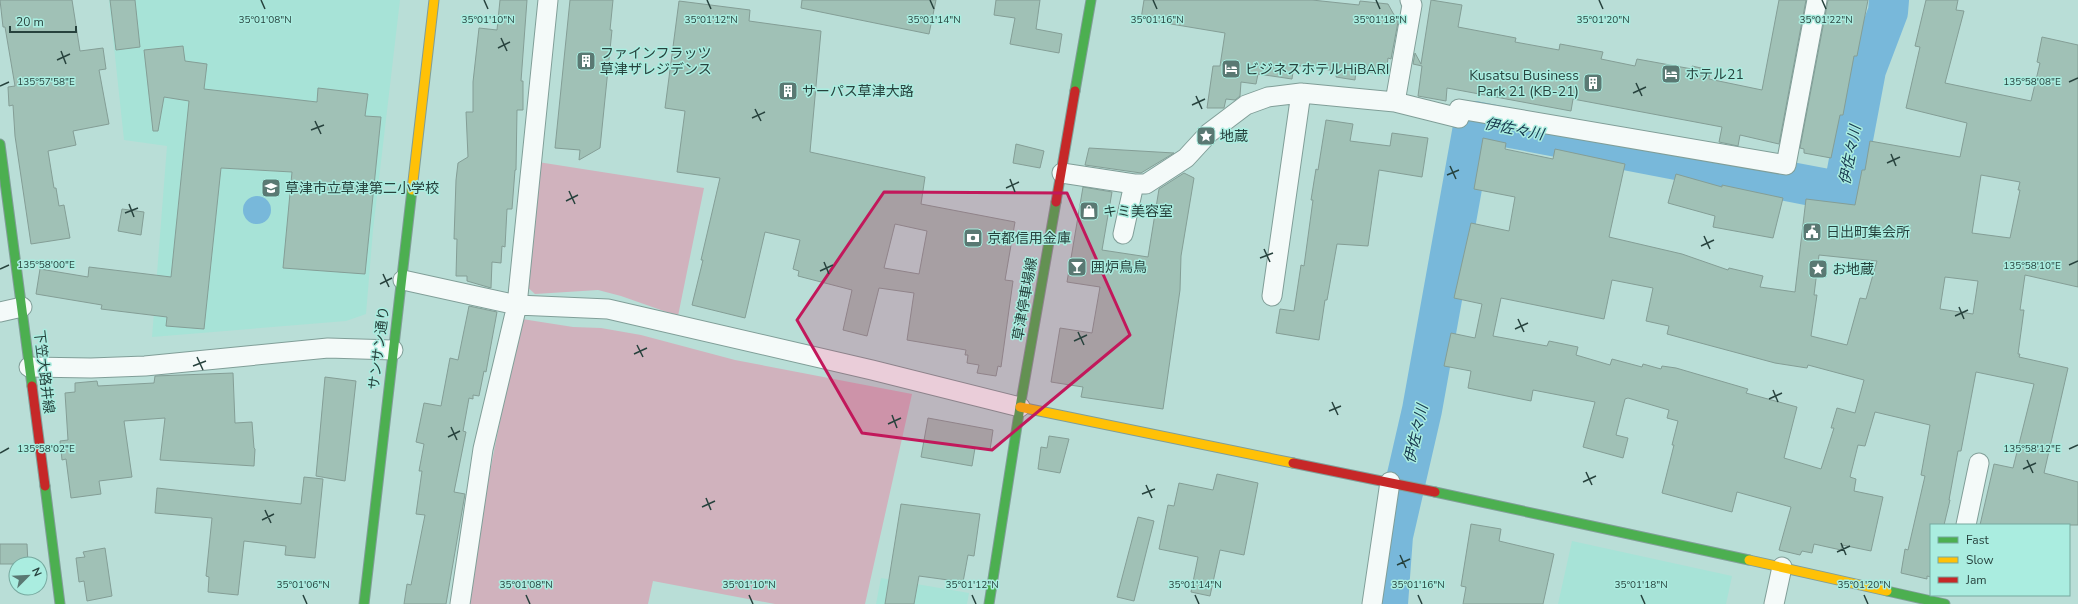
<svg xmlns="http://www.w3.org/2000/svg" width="2078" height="604" font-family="'Nunito Sans','Noto Sans JP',sans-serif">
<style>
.built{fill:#a7e3d7}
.green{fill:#d0b2bd}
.water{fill:#78b8da}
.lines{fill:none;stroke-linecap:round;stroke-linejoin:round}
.river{stroke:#78b8da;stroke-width:40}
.building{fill:#a0c1b6;stroke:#849e96;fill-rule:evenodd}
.street-casing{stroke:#809e98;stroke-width:21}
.fast-casing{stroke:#809e98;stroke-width:11}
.slow-casing{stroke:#809e98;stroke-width:11}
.jam-casing{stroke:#809e98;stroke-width:11}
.street{stroke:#f4faf9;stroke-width:19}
.fast{stroke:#4caf50;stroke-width:9}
.slow{stroke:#ffc107;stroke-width:9}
.jam{stroke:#c62828;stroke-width:9}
.marked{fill:#c2185b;fill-opacity:0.2;stroke:#c2185b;stroke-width:3;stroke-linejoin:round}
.ticks{fill:none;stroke:#27423d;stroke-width:1.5}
.labels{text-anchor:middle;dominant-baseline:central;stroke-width:3;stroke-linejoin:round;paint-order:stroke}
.poi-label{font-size:14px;fill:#27423d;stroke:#aaede0;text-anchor:start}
.street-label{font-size:14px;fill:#27423d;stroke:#aaede0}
.water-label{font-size:15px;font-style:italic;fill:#16374d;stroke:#aaede0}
.ticks-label{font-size:10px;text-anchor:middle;fill:#27423d;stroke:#aaede0;stroke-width:3;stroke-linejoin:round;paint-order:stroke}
</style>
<rect width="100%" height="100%" fill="#b9ded7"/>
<path class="built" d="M109,0H400L373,230L366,314L346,321L152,337L167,146L124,140Z
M1572,541L1732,576L1726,604H1558Z
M881,578L969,593L967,604H876Z"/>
<path class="green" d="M538,162L704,188L678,316L621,296L598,290L535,294L524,284Z
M522,319L573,327L601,328L641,335L735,360L912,394L865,604H775L653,581L648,604H468C481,508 501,414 522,319Z"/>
<path class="water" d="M243 210a14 14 0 1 1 28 0a14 14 0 1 1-28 0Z"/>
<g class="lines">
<path class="river" d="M1388,604L1393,536L1422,410L1474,121L1843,192L1866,70L1888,12L1889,0"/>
</g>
<path class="building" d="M0,0H72L80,51L103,48L106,69L99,70L109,124L73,131L76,145L48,151L54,188H56L59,206L64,205L70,238L31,244L15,136L13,105L9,106L8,87L15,86L5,27H3Z
M110,0H135L140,47L116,50Z
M500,0H527L521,81H523V110H517L516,170H515L512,209H507L505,247L502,246L501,263L492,262L491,288L467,281V276H456L457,239H454L456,180L458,163L468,157L466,112H473V82L479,28L497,30Z
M570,0H613L610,30H612L600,148L579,160L580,150L555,148Z
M802,0H936L929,34L801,8Z
M996,0H1040L1036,29L1062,34L1059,53L1010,44L1015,18L994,15Z
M1144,0H1312L1359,5L1360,1L1388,4L1398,22L1391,59L1388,58L1386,74L1356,71L1355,80L1336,77L1337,71L1294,65L1292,79L1258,74L1256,84L1241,82L1240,96L1235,100L1226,99L1224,108H1207L1213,66H1220L1225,33L1141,19Z
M1431,0L1462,5L1458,27L1516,38L1515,42L1559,50L1560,44L1603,52L1601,59L1635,66L1637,59L1692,69V66L1710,70L1709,79L1762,90L1779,0H1806L1779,144L1740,135L1738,146L1719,142L1722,127L1573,99L1571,111L1447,88L1446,101L1418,96L1422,66L1413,64L1415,53L1421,64Z
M1828,0H1868L1857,56H1854L1843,115H1840L1831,158L1804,153V149L1800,148Z
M1926,0H1958L1956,10L1964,11L1945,83L2031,101L2040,63L2037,62L2042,37L2078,45V287L2025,275L2020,310H2024L2018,354H2020L2019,357L2068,368L2044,473L2078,482V525H1980L1994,464L2013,468L2034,384L1976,372L1961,451H1958L1949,500H1950L1944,525H1931V577L1927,576V579L1901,573L1905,549L1908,550L1925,476L1921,475L1930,425L1875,412L1865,446L1858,445L1850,477L1856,479L1854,491L1883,497L1871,551L1842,545L1841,550L1814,544L1812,553L1802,551L1800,555L1779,550L1791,507L1737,492L1732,512L1662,493L1674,445H1672L1678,421L1667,418L1669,410L1628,398L1625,399L1616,435L1628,438L1623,458L1583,447L1595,402L1533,390L1531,401L1468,388L1471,371L1444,366L1451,333L1475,338L1482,304L1454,298L1471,223L1509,231L1515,197L1474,189L1483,138L1506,143L1505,149L1553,159L1555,149L1625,164L1609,237L1682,254L1728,270L1729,268L1763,276L1760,287L1795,292L1806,199L1855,205L1862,170H1865L1870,141L1960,157L1967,123L1906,108L1920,47L1915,46ZM1981,175L2020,182L2018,190H2020L2010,238L1972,233ZM1819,255L1877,261L1866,299L1860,298L1847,345L1811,336L1817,295H1814ZM1945,277L1978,281L1973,314L1940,309ZM1612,280L1653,288L1646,321L1669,326L1667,334L1775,363L1807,368L1808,365L1864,380L1855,413L1837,408L1831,428H1834L1821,469L1784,458L1797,407L1746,393L1748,389L1676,368L1662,366L1661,369L1643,364L1642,367L1612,359L1610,365L1576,355L1578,347L1549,341L1547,346L1493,336L1501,298L1604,319Z
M679,1L750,10L749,21L821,31L810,152L925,177L921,204L1015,222L1005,280L1013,281L1001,367L998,366L996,376L977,373L979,365L967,363L968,355H965L966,350L907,340L914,293L879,288L867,336L843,330L852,290L798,276L799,271L793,269L800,240L765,232L745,318L692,305L703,260H701L720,178L677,172L685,111L665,108ZM895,224L927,231L919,274L884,268Z
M183,46L185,61L207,64L204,89L317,102L318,88L368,94L365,116L381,117L365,274L283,268L292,172L221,168L204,329L166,326L167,317L101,309L102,305L36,294L40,269L88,277L89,267L171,277L189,101L164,97L158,131H153L144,50Z
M1326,120L1353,124L1350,141L1390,146L1392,133L1428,138L1422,177L1379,170L1368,246L1337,244L1327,300H1325L1319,340L1276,333L1280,309L1294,311L1301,265L1304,266L1313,200H1311L1316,169L1318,170Z
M1016,144L1044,151L1040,168L1013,163Z
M1089,148L1174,153L1141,173L1085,165Z
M1184,173L1194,178L1181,256L1180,290L1163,409L1081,397L1083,387L1051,382L1060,328L1092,333L1100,287L1067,282L1083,187L1112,192L1102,250L1148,257L1159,189Z
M1676,174L1722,187V185L1783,198L1773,238L1713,227L1715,216L1668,203Z
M122,209L144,212L141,235L118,231Z
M469,306L497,312L486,372L484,371L479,396L473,395V399L469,398L463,431L466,432L454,492L465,494L446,604H404L407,584L411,585L425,515L416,514L422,471H419L424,444L416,442L424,403L441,406L450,358L458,360Z
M233,373L235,423L252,422L254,448L255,449L254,466L160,460L165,418L124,421L132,477L99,481L101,494L71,498L66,459L62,460L60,441L68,440L65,393L75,392V383L97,381L98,386L154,383L155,376Z
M325,377L356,381L345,481L316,476Z
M928,418L993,430L990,450L975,448L972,466L921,457Z
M1049,436L1069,439L1060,473L1038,469L1041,447L1047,448Z
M1217,474L1258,483L1244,555L1220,550L1210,596L1191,592L1198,557L1159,549L1168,505L1174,506L1179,483L1213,490Z
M304,477L323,479L315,558L285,555L286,546L244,541L238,595L208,592L209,577L206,576L212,518L155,513L157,488L301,504Z
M901,504L980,514L974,556L968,555L963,582L919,576L914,604H885Z
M1138,517L1154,521L1134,601L1117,597Z
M1471,524L1501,529L1499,541L1554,554L1543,604H1463L1466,587L1461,586Z
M0,544H27L28,564H0Z
M105,548L112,596L87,601L84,581L79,582L76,558L85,557L83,552Z"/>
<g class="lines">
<defs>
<path id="street" d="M1395,102L1412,5L1410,0
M1062,173L1134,184H1146L1186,158L1209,133L1246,105L1268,97L1301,93L1395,102L1459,118V109L1786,165L1817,0
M1123,234L1134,184
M403,280L517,305L608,309L872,370L1020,407
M1272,296L1301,93
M0,312L22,307
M29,367L91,368L145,366L328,348L393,350
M1966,525L1979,463
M460,604L483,449L517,305L548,0
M1372,604L1390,482
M1774,604L1782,567"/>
<path id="fast" d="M1075,91L1091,0
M0,144L32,386
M45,486L60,604
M1435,492L1749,560
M1887,591L1945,604
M364,604L412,190
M989,604L1020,407L1056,202"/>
<path id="slow" d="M412,190L434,0
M1020,407L1293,463
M1749,560L1887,591"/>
<path id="jam" d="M1056,202L1075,91
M32,386L45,486
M1293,463L1435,492"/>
</defs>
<use href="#street" class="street-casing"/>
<use href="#fast" class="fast-casing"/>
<use href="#slow" class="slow-casing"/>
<use href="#jam" class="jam-casing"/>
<use href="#street" class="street"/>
<use href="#fast" class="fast"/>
<use href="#slow" class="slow"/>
<use href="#jam" class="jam"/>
</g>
<path class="marked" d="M884,192L1067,193L1130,335L992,450L862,433L797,320Z"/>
<path class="ticks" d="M261,0L265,9M484,0L488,9M707,0L711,9M930,0L934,9M1153,0L1157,9M1376,0L1380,9M1599,0L1603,9M1822,0L1826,9M501,38L507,51M498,48L510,42M61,51L66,64M57,60L70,54M2069,82L2078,78M1636,83L1642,96M0,86L9,82M1633,93L1646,87M1196,96L1202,109M1192,105L1205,99M755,109L761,121M752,118L765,112M315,121L321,134M311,130L324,125M1891,154L1896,166M1887,163L1900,157M1450,166L1456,179M1447,175L1459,170M1010,179L1015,192M1006,188L1019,182M569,191L575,204M566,201L578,195M129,204L134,217M125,213L138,208M1704,236L1710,249M1701,246L1714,240M1264,249L1270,262M1260,258L1273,253M824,262L829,274M2069,265L2078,261M0,269L9,265M820,271L833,265M383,274L389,287M380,284L392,278M1959,307L1964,319M1955,316L1968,310M1518,319L1524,332M1515,329L1528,323M1078,332L1084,345M1074,341L1087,335M637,345L643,357M634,354L647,348M197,357L203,370M193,366L206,361M1773,390L1778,402M1769,399L1782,393M1332,402L1338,415M1329,411L1341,406M892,415L897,428M888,424L901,418M451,427L457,440M448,437L460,431M2069,449L2078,445M0,453L9,448M2027,460L2033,473M2023,469L2036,463M1586,472L1592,485M1583,482L1596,476M1146,485L1152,498M1142,494L1155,489M706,498L711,510M702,507L715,501M265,510L271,523M262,520L274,514M1841,543L1846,555M1837,552L1850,546M1400,555L1406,568M1397,565L1410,559M303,595L307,604M526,595L530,604M749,595L753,604M972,595L976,604M1195,595L1199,604M1418,595L1422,604M1641,595L1645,604M1864,595L1868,604"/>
<defs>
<symbol id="building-square" viewBox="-11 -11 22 22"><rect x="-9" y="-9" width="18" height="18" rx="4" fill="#5a7973" stroke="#aaede0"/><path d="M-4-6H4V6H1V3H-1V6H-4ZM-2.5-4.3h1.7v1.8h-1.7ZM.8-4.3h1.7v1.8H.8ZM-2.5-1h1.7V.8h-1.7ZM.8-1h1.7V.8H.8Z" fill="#fff"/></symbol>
<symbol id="hotel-square" viewBox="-11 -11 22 22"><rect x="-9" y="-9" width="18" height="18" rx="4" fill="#5a7973" stroke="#aaede0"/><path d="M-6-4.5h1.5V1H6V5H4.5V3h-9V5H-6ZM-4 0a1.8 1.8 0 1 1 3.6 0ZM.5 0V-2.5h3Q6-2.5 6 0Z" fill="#fff"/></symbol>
<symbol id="sight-square" viewBox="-11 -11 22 22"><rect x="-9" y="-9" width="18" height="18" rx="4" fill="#5a7973" stroke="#aaede0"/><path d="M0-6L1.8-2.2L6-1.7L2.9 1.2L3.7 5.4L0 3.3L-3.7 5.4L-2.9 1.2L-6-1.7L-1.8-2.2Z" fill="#fff"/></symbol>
<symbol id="school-square" viewBox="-11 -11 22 22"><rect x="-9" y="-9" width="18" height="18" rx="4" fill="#5a7973" stroke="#aaede0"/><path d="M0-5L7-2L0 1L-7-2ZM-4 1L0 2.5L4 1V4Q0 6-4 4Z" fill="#fff"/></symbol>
<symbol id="shop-square" viewBox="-11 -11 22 22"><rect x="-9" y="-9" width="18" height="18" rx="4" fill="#5a7973" stroke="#aaede0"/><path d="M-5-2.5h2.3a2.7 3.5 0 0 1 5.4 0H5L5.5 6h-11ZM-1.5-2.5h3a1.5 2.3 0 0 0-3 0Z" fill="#fff"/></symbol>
<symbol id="civic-square" viewBox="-11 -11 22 22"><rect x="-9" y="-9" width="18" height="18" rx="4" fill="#5a7973" stroke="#aaede0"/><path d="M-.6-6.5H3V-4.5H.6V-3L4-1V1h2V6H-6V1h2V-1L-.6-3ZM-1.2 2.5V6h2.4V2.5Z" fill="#fff"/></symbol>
<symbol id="bank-square" viewBox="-11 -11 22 22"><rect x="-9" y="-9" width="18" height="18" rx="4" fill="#5a7973" stroke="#aaede0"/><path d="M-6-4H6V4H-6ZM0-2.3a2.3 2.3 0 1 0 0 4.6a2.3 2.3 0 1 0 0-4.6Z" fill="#fff"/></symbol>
<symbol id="bar-square" viewBox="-11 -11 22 22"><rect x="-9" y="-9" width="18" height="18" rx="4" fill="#5a7973" stroke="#aaede0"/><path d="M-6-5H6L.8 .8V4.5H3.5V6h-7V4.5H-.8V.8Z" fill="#fff"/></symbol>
</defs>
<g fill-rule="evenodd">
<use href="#building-square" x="575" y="50" width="22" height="22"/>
<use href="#hotel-square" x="1220" y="58" width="22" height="22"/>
<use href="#hotel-square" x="1660" y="63" width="22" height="22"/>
<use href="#building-square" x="1582" y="72" width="22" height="22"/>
<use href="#building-square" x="777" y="80" width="22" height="22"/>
<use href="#sight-square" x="1195" y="125" width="22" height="22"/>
<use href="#school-square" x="260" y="177" width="22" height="22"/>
<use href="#shop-square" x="1078" y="200" width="22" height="22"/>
<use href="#civic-square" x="1801" y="221" width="22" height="22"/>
<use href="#bank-square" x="962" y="227" width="22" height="22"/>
<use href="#bar-square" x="1066" y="256" width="22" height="22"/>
<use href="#sight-square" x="1807" y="258" width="22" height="22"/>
</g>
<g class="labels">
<g class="poi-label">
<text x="600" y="53">ファインフラッツ<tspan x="600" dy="16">草津ザレジデンス</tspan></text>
<text x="1245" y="69">ビジネスホテルHiBARI</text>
<text x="1685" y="74">ホテル21</text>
<text x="1579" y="75" text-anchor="end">Kusatsu Business<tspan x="1579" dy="16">Park 21 (KB-21)</tspan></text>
<text x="802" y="91">サーパス草津大路</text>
<text x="1220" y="136">地蔵</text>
<text x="285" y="188">草津市立草津第二小学校</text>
<text x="1103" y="211">キミ美容室</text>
<text x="1826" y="232">日出町集会所</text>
<text x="987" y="238">京都信用金庫</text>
<text x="1091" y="267">囲炉鳥鳥</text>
<text x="1832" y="269">お地蔵</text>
</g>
<g class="street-label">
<text transform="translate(1025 299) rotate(-80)">草津停車場線</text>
<text transform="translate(379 348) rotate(-83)">サンサン通り</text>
<text transform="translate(44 372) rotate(83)">下笠大路井線</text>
</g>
<g class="water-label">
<text transform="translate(1514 129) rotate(11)">伊佐々川</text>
<text transform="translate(1850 155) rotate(-79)">伊佐々川</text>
<text transform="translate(1416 434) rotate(-77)">伊佐々川</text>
</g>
</g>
<g class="ticks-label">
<text x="934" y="23">35°01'14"N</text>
<text x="1157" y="23">35°01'16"N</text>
<text x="1826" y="23">35°01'22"N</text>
<text x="265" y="23">35°01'08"N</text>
<text x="488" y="23">35°01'10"N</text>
<text x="711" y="23">35°01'12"N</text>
<text x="1380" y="23">35°01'18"N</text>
<text x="1603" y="23">35°01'20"N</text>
<text x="46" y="85">135°57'58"E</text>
<text x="2032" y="85">135°58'08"E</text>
<text x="46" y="268">135°58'00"E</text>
<text x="2032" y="269">135°58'10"E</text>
<text x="46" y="452">135°58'02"E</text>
<text x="2032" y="452">135°58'12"E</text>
<text x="303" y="588">35°01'06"N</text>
<text x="526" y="588">35°01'08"N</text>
<text x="749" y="588">35°01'10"N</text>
<text x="972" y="588">35°01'12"N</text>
<text x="1195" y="588">35°01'14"N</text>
<text x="1418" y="588">35°01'16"N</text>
<text x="1641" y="588">35°01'18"N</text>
<text x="1864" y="588">35°01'20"N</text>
</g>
<rect x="1930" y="524" width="140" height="72" fill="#aaede0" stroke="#76a99f"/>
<rect x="1938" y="537" width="20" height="6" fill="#4caf50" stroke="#76a99f"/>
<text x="1966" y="544" font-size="12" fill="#27423d">Fast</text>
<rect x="1938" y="557" width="20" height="6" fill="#ffc107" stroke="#76a99f"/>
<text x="1966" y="564" font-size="12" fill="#27423d">Slow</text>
<rect x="1938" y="577" width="20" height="6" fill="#c62828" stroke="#76a99f"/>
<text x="1966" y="584" font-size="12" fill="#27423d">Jam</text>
<g transform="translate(28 576) rotate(66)"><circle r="19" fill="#aaede0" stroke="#76a99f"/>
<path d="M0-3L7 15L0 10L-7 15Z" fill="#5a7973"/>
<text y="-6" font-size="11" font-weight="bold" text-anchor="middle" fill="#27423d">N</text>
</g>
<path d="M10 26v6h66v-6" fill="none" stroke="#27423d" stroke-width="2"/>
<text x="16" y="26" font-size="12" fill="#27423d" stroke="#aaede0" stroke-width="3" paint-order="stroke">20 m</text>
</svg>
